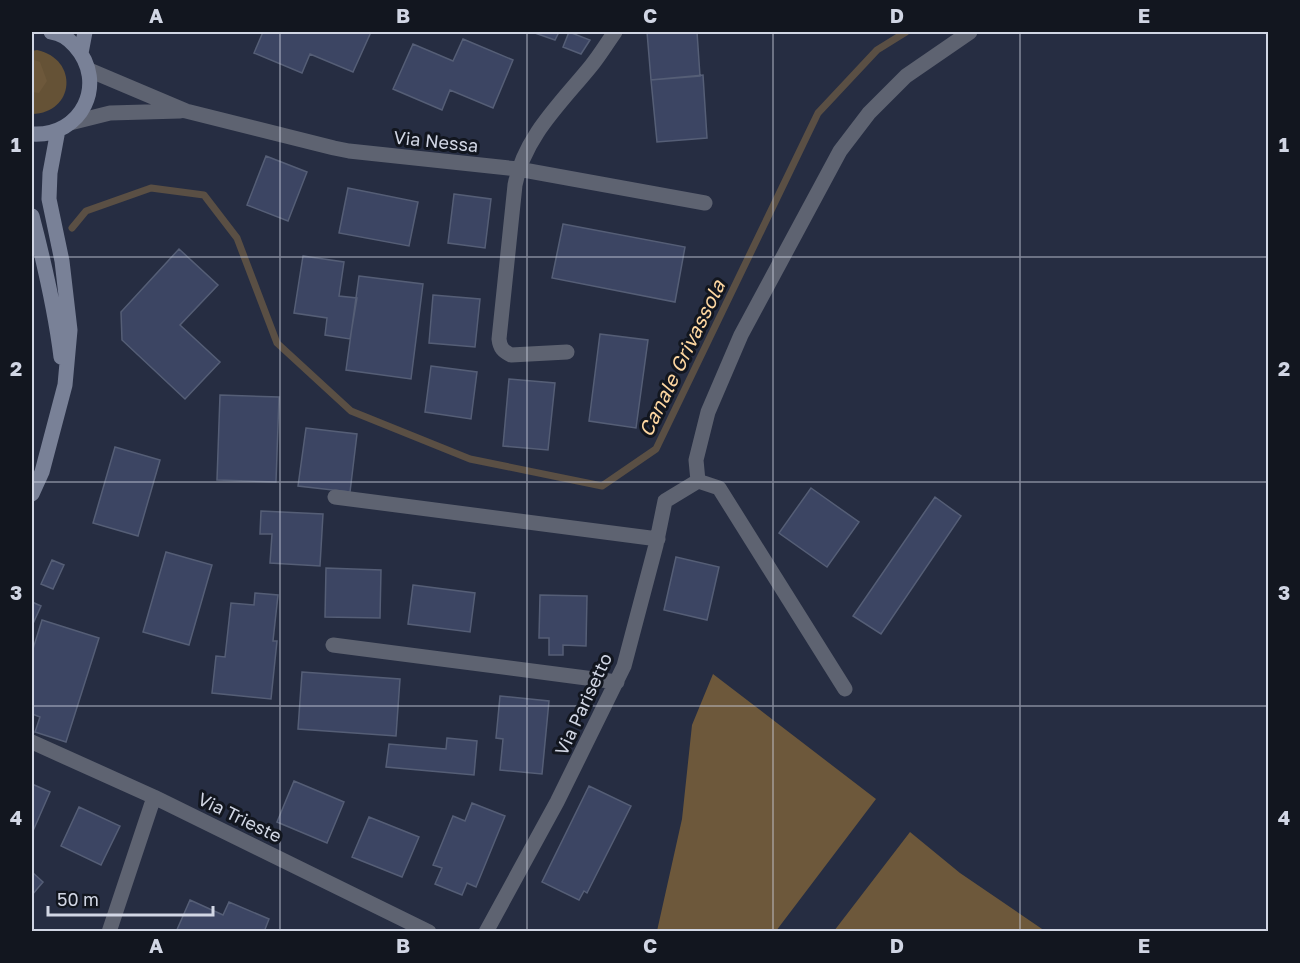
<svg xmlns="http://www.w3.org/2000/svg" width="1300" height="963" font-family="'Golos Text',sans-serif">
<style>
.green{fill:#655236}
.forest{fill:#6d583b}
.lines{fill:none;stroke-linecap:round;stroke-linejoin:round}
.stream{stroke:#5a4f44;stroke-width:7}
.building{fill:#3c4563;stroke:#555e76;stroke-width:1.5}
.street{stroke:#5e6371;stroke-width:15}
.secondary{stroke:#798197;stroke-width:15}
.grid{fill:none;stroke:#d1d6e4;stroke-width:1.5;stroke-opacity:0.55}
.labels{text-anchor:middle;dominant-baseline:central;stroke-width:6;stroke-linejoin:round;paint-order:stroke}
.street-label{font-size:18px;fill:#d1d6e4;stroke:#12161f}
.water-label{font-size:20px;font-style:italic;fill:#fdd6a0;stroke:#12161f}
.neatline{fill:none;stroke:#d1d6e4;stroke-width:2}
.grid-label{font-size:20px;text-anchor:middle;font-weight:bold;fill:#d1d6e4}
</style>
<rect width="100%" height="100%" fill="#262d42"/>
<path class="green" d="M37,50C79,59 75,113 32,114V51Z"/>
<path class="forest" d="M32,59L40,62L47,81L39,93L32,92Z
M713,674L876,799L776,931H657L682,819L692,725Z
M910,832L960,873L1045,931H834Z"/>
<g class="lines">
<path class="stream" d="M72,228L86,211L151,188L204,195L237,238L277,343L351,411L470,459L602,486L656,449L818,113L877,50L906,32"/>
</g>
<path class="building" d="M263,32H371L353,72L310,54L302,73L254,53Z
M532,32H559L555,40Z
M569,32L590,40L581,54L563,47Z
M647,32H697L700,76L651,80Z
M463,39L513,60L493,108L450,90L442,110L393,89L413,44L453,61Z
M703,75L707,138L657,142L651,80Z
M266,156L307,172L288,221L247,205Z
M348,188L418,202L409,246L339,233Z
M454,194L491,199L485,248L448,243Z
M563,224L685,247L675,302L552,278Z
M179,249L218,285L180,325L220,362L185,399L122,340L121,312Z
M303,256L344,262L339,296L357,298L350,339L325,335L327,318L294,313Z
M359,276L423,284L411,379L346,370Z
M433,295L480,299L475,347L429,343Z
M600,334L648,340L636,428L589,421Z
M431,366L477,372L471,419L425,412Z
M509,379L555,383L548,450L503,446Z
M220,395L279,397L276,482L217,480Z
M306,428L357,434L350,492L298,486Z
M115,447L160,460L138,536L93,523Z
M811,488L859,522L827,567L779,533Z
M935,497L961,516L881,634L853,616Z
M261,511L323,514L320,566L270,563L272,534H260Z
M166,552L212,565L189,645L143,632Z
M676,557L719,567L707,620L664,610Z
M52,560L64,565L53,589L41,584Z
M326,568L381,570L380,618L325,617Z
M413,585L475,593L470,632L408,624Z
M255,593L278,595L273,641H277L271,699L212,693L216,656L225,657L231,603L254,605Z
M540,595L587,596L586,646L563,645V655H549V638H539Z
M32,602L41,606L32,626Z
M42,620L99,638L66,742L35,732L40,717L32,714V652Z
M302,672L400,679L396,736L298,729Z
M500,696L549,701L542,774L500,770L503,739L496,738Z
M447,738L477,741L474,775L386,767L389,744L446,749Z
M294,781L344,802L327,843L277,822Z
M32,784L50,792L33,831L32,830Z
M589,786L631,806L587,893L584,891L579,900L542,882Z
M472,803L505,816L476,887L467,883L462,895L435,884L442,868L433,865L453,816L465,821Z
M79,807L120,826L101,865L61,846Z
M369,817L419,837L402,877L352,857Z
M32,872L43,882L32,895Z
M190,900L223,915L229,902L269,919L264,932H176Z"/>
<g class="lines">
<path class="street" d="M89,70L186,111L334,148L349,151L518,169L705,203
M70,123L110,113L180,111
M567,352L511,355C503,351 500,348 499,339L515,185C524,137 561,103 591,66C600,55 607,43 615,32
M698,481L696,460L708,412L741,335L840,151L869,113L906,76L970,32
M335,497L658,539
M333,645L617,682
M32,742L154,797L429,932
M109,932L154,797
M486,932L557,802L624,666L656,545L665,501L698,481L719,488L845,689"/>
<path class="secondary" d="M81,53L85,32
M32,134C82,137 108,83 75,46C69,39 60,33 51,32
M32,216C44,262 55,309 61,357
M32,494L42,472L65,385L70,330L62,261L49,199L50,173L58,130"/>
</g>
<path class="grid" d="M280,32V932M527,32V932M773,32V932M1020,32V932M32,257H1268M32,482H1268M32,706H1268"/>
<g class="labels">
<g class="street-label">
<text transform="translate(436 141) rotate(6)">Via Nessa</text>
<text transform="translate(583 704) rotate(-65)">Via Parisetto</text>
<text transform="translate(240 817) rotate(26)">Via Trieste</text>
</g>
<g class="water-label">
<text transform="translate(681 358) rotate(-64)">Canale Grivassola</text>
</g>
</g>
<rect width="1300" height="963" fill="none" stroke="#12161f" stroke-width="66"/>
<path d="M48 906v9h165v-9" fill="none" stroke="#d1d6e4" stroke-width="3"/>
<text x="57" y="906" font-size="18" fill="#d1d6e4" stroke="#12161f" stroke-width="4.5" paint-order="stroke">50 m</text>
<rect x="33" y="33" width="1234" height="897" class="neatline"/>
<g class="grid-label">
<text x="156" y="23">A</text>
<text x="403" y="23">B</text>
<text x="650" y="23">C</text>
<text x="897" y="23">D</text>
<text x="1144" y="23">E</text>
<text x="16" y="152">1</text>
<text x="1284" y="152">1</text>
<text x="16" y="376">2</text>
<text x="1284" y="376">2</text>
<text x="16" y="600">3</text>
<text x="1284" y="600">3</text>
<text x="16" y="825">4</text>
<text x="1284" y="825">4</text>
<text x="156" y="953">A</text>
<text x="403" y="953">B</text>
<text x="650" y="953">C</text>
<text x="897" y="953">D</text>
<text x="1144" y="953">E</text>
</g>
</svg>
